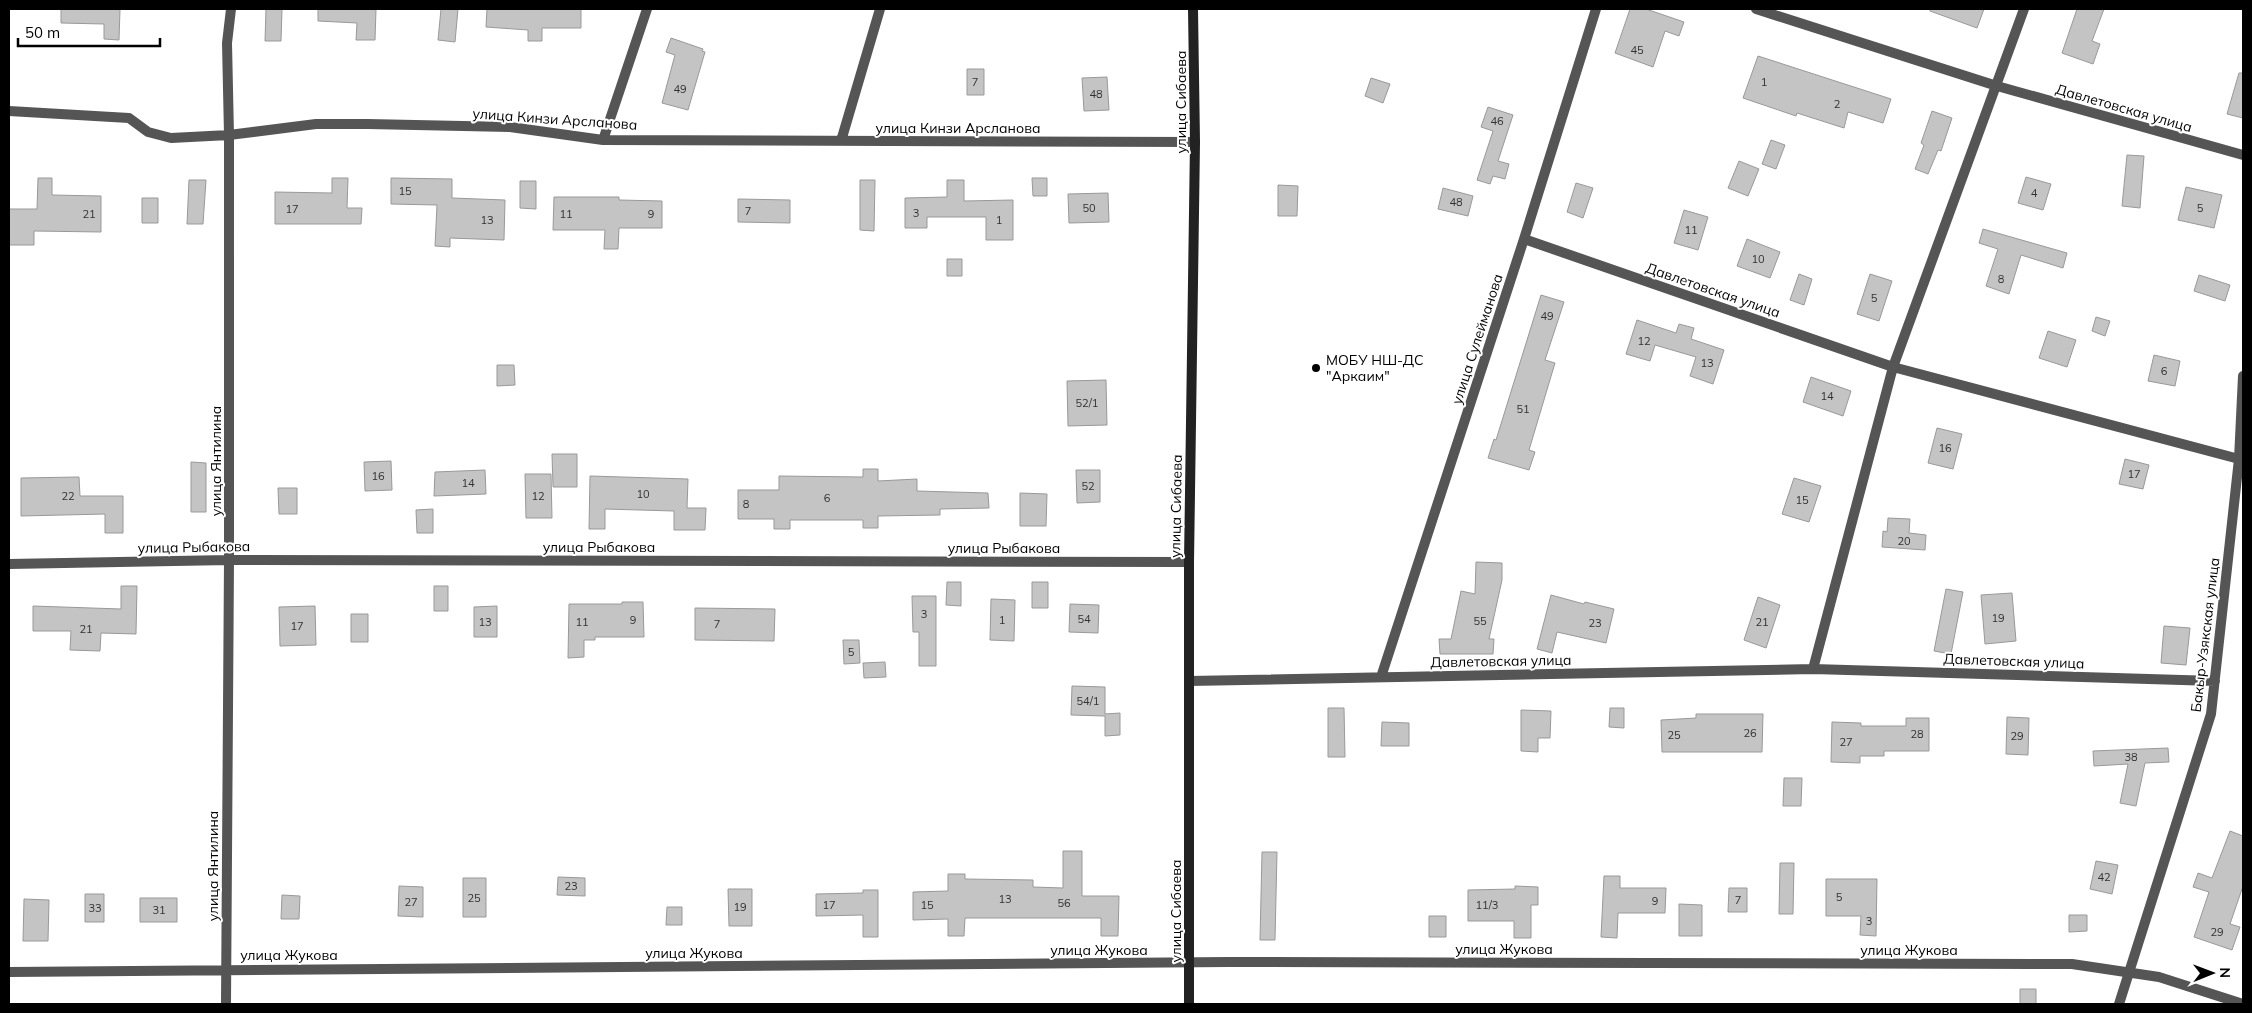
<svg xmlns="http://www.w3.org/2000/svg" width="2252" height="1013" font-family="Mulish,sans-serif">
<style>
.building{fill:#c4c4c4;stroke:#999}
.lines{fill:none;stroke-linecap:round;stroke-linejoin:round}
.street{stroke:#555;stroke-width:10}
.secondary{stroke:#222;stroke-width:10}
.poi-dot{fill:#000;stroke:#fff;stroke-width:2}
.labels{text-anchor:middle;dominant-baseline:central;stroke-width:4;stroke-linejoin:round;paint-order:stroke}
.number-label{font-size:11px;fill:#313131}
.street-label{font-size:14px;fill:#000;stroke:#fff}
.poi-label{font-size:14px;fill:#000;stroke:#fff;text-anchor:start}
</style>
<rect width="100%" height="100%" fill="#fff"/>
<path class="building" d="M61,9H120L119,40L104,39V24L61,23Z
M266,9H282L281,41H265Z
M318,9H376L375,40H356L357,23L318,21Z
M441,9H458L455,42L438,40Z
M487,9H581V28H542V41H528V30L486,27Z
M1630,9H1646L1684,22L1679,36L1665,31L1653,67L1615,53Z
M1930,9H1984L1977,28L1930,11Z
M2077,9H2104L2092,41L2100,44L2093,64L2062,53Z
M671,38L703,49L702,51L705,52L688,110L662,103L675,55L666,52Z
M1758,56L1891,99L1883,123L1848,112L1844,128L1797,113L1796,116L1743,98Z
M967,69H984V95H967Z
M2239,73H2243V118L2227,114Z
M1107,77L1109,110L1084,111L1082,78Z
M1371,78L1390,84L1383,103L1365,96Z
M1488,107L1513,115L1498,161L1509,164L1505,179L1493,176L1490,184L1477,180L1493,131L1481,127Z
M1932,111L1952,118L1941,151L1938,150L1928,174L1915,169L1924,145L1921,143Z
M1771,140L1785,145L1776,169L1762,164Z
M2127,155L2144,156L2140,208L2122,206Z
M1739,161L1759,169L1748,196L1728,188Z
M2026,177L2051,184L2043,210L2018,203Z
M38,178H52V195L101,196V232L34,231V245H9V209H37Z
M332,178H348L347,208H362L361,224H275V192L332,193Z
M391,178L452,179V198L505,200L504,240L450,238V247L435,246L437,205L391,204Z
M1032,178H1047V196H1033Z
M189,180H206L203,224H187Z
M860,180H875L874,231L860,230Z
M947,180H964V201L1013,200V240H986V217H927V228H905V198L947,197Z
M520,181H536V209L520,208Z
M1576,183L1593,188L1583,218L1567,212Z
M1278,185L1298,186L1297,216H1278Z
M2186,187L2222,195L2214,228L2178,220Z
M1443,188L1473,196L1468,216L1438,209Z
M1108,193L1109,222L1069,223L1068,194Z
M554,197H619V200L662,201V228H619L618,249H604L605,230H553Z
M142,198H158V223H142Z
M738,199L790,200V223L738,222Z
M1684,210L1708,217L1698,250L1674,243Z
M1983,229L2067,253L2063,268L2021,255L2009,294L1986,286L1998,249L1979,243Z
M1747,239L1780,252L1770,278L1737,266Z
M947,259H962V276H947Z
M1799,274L1812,279L1804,305L1790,300Z
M1870,274L1892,281L1879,321L1857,314Z
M2199,275L2230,285L2225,301L2194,291Z
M1541,295L1564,302L1545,360L1555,363L1529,450L1535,452L1529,470L1488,458L1494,439L1496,440Z
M2096,317L2110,321L2105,336L2092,331Z
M1637,320L1676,333L1679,324L1694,328L1691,339L1724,350L1713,384L1690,376L1696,357L1655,345L1650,361L1626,354Z
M2048,331L2076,340L2067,367L2039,358Z
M2154,355L2180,361L2175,386L2148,381Z
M497,365H514L515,385L497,386Z
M1811,377L1851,391L1843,416L1803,402Z
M1106,380L1107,425L1068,426L1067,381Z
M1937,428L1962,434L1953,469L1928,463Z
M552,454H577V487H553Z
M2125,459L2149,465L2143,489L2119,484Z
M391,461L392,490L365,491L364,462Z
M191,462L206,463V512H191Z
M863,469H878V481L917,479V491L988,493L989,508L940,509V515L878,516V528H863V520H790V529H774V519H738V490H779V476L863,477Z
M485,470L486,494L434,496L435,472Z
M1076,470H1100V502L1077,503Z
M525,474H551L552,518H526Z
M590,476L688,479L687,508H706L705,530H674V511L605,509V529H589Z
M79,477L80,496H123V533H105V514L21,516V478Z
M1794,478L1821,486L1809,522L1782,514Z
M278,488H297V514H279Z
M1020,493L1047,494L1046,526H1020Z
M433,509V533H417L416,510Z
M1888,518L1910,519L1909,533L1926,535L1925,550L1882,547L1883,531L1887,532Z
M1476,562L1502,563V580L1489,639H1494L1493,654H1440L1439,639H1451L1461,591L1475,594Z
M947,582H961V606L946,605Z
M1032,582H1048V608H1032Z
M121,586H137L136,634L101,633L100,651L70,650L71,631H33V606L121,609Z
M434,586H448V611H434Z
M1946,589L1963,592L1951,654L1934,651Z
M2012,593L2016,641L1985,644L1981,595Z
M1551,595L1584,604L1585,602L1614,609L1606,643L1557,632L1552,653L1537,649Z
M912,596H936V666H919V632H913Z
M1758,597L1780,605L1766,648L1744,640Z
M991,599L1015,600L1014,641L990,640Z
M622,602H643L644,637H595V640H584V657L568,658L569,604H622Z
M1070,604L1099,605L1098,633L1069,632Z
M315,606L316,645L280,646L279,607Z
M497,606V637H474V607Z
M695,608L775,609L774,641L695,640Z
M351,614H368V642H351Z
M2164,626L2190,628L2186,665L2161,663Z
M843,640H859L860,663L844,664Z
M885,662L886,677L864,678L863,663Z
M1072,686L1105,687V714L1120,713V735L1105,736V716L1071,715Z
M1328,708H1344L1345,757H1328Z
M1610,708H1624V728L1609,727Z
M1521,710L1551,711L1550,738H1538V752L1521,751Z
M1696,714H1763L1762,752H1662L1661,720L1696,718Z
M2007,717L2029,718L2028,755L2006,754Z
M1906,718H1929V751H1884V756H1860V763L1831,762L1832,722L1861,723V726H1906Z
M1382,722L1409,723V746H1381Z
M2168,748L2169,762L2145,763L2136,806L2120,803L2128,764L2094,766L2093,751Z
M1784,778H1802L1801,806H1783Z
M2230,831L2243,836V886L2230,924L2240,927L2232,950L2194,937L2209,892L2193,887L2198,873L2212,878Z
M1063,851H1082V896H1119L1118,936H1101V918H965L964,936H948V919L913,920V892L948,891V874H965V879L1033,880V887L1063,888Z
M1262,852H1277L1275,940H1260Z
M2096,861L2118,865L2112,894L2090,889Z
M1780,863H1794L1793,914H1779Z
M1604,876H1620V888H1666L1665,913H1618L1617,938L1601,937Z
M558,877L585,878V896L557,895Z
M463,878H486V917H463Z
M1826,879H1877L1876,936L1860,935L1861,916H1826Z
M399,886L423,887V917L398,916Z
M1515,886L1538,887V905H1531V938H1514V921H1468V890L1515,889Z
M1729,888H1747V912H1728Z
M728,889H752V926H729Z
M863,890H878V937H863V915L816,916V894L863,893Z
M85,894H104V922H85Z
M282,895L300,896L299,919H281Z
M140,898H177V922H140Z
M24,899L49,900L48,941H23Z
M1679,904L1702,905V936H1679Z
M667,907H682V925H666Z
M2069,915H2087V931L2069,932Z
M1429,916H1446V937H1429Z
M2020,989H2036V1004H2020Z"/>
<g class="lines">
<path class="street" d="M1756,9L1997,86L2243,155
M9,111L129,118L148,132L171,138L229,135L316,124H368L510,127L603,140L1195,142
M603,140L647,9
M841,141L880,9
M1524,239L1893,367L2239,459
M9,564L229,560L1189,562
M1813,669L1893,367L2024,9
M1381,677L1524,239L1596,9
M1189,681L1813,669L2215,681
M9,972L1227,962L2072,964L2159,977L2243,1004
M226,1004L229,560V135L227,43L231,9
M2119,1004L2211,714L2239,459L2243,376"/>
<path class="secondary" d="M1189,1004V562L1195,142L1193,9"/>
</g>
<circle class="poi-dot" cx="1316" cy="368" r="5"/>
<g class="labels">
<g class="number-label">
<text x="1637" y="50">45</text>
<text x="975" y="82">7</text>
<text x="1764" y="82">1</text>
<text x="680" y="89">49</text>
<text x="1096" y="94">48</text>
<text x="1837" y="104">2</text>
<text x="1497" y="121">46</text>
<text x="405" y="191">15</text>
<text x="2034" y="193">4</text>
<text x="1456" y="202">48</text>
<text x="1089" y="208">50</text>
<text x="2200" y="208">5</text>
<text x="292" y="209">17</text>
<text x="748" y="211">7</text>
<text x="916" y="213">3</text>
<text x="89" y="214">21</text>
<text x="566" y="214">11</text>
<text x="651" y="214">9</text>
<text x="487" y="220">13</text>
<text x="999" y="220">1</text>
<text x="1691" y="230">11</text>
<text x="1758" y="259">10</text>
<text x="2001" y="279">8</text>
<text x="1874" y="298">5</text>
<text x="1547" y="316">49</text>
<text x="1644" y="341">12</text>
<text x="1707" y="363">13</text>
<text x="2164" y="371">6</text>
<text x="1827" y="396">14</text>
<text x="1087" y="403">52/1</text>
<text x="1523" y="409">51</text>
<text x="1945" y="448">16</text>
<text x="2134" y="474">17</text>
<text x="378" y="476">16</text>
<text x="468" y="483">14</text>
<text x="1088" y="486">52</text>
<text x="643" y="494">10</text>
<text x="68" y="496">22</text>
<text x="538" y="496">12</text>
<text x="827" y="498">6</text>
<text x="1802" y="500">15</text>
<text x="746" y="504">8</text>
<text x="1904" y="541">20</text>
<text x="924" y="614">3</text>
<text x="1998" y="618">19</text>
<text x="1084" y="619">54</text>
<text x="633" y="620">9</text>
<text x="1002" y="620">1</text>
<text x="1480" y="621">55</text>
<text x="485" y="622">13</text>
<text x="582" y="622">11</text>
<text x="1762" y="622">21</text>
<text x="1595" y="623">23</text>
<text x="717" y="624">7</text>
<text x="297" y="626">17</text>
<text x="86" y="629">21</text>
<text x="851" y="652">5</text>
<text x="1088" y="701">54/1</text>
<text x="1750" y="733">26</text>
<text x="1917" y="734">28</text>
<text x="1674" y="735">25</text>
<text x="2017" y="736">29</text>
<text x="1846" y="742">27</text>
<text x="2131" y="757">38</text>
<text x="2104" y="877">42</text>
<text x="571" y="886">23</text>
<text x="1839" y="897">5</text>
<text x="474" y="898">25</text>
<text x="1005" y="899">13</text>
<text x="1738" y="900">7</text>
<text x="1655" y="901">9</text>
<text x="411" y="902">27</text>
<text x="1064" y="903">56</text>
<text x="829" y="905">17</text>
<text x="927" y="905">15</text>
<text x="1487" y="905">11/3</text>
<text x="740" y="907">19</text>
<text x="95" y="908">33</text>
<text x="159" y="910">31</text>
<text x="1869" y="921">3</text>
<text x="2217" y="932">29</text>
</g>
<g class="street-label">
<text transform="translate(1181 102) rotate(-90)">улица Сибаева</text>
<text transform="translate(2124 108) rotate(16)">Давлетовская улица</text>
<text transform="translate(555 119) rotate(4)">улица Кинзи Арсланова</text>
<text x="958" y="128">улица Кинзи Арсланова</text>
<text transform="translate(1713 290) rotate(19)">Давлетовская улица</text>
<text transform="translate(1477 339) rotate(-72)">улица Сулейманова</text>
<text transform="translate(216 461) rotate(-90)">улица Янтилина</text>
<text transform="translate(1176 506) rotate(-89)">улица Сибаева</text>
<text transform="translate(194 547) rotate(-1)">улица Рыбакова</text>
<text x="599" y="547">улица Рыбакова</text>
<text x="1004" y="548">улица Рыбакова</text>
<text transform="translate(2205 635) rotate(-83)">Бакыр-Узякская улица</text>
<text transform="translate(1501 661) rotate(-1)">Давлетовская улица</text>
<text transform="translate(2014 661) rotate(2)">Давлетовская улица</text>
<text transform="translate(213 866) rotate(-90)">улица Янтилина</text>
<text transform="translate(1176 911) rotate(-90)">улица Сибаева</text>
<text x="1504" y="949">улица Жукова</text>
<text x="1099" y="950">улица Жукова</text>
<text x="1909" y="950">улица Жукова</text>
<text x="694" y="953">улица Жукова</text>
<text x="289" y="955">улица Жукова</text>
</g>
<g class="poi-label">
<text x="1326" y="360">МОБУ НШ-ДС<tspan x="1326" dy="16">"Аркаим"</tspan></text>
</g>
</g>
<rect width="2252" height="1013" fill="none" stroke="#000000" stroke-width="20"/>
<g transform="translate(2212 973) rotate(89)" stroke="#ffffff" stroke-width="4" paint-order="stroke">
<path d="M0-4L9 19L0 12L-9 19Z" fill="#000000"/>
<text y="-8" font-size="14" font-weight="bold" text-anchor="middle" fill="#000000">N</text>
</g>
<path d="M18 38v8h142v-8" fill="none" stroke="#000000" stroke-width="2.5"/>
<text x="25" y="38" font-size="15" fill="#000000" stroke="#ffffff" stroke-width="4" paint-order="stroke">50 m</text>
</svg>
